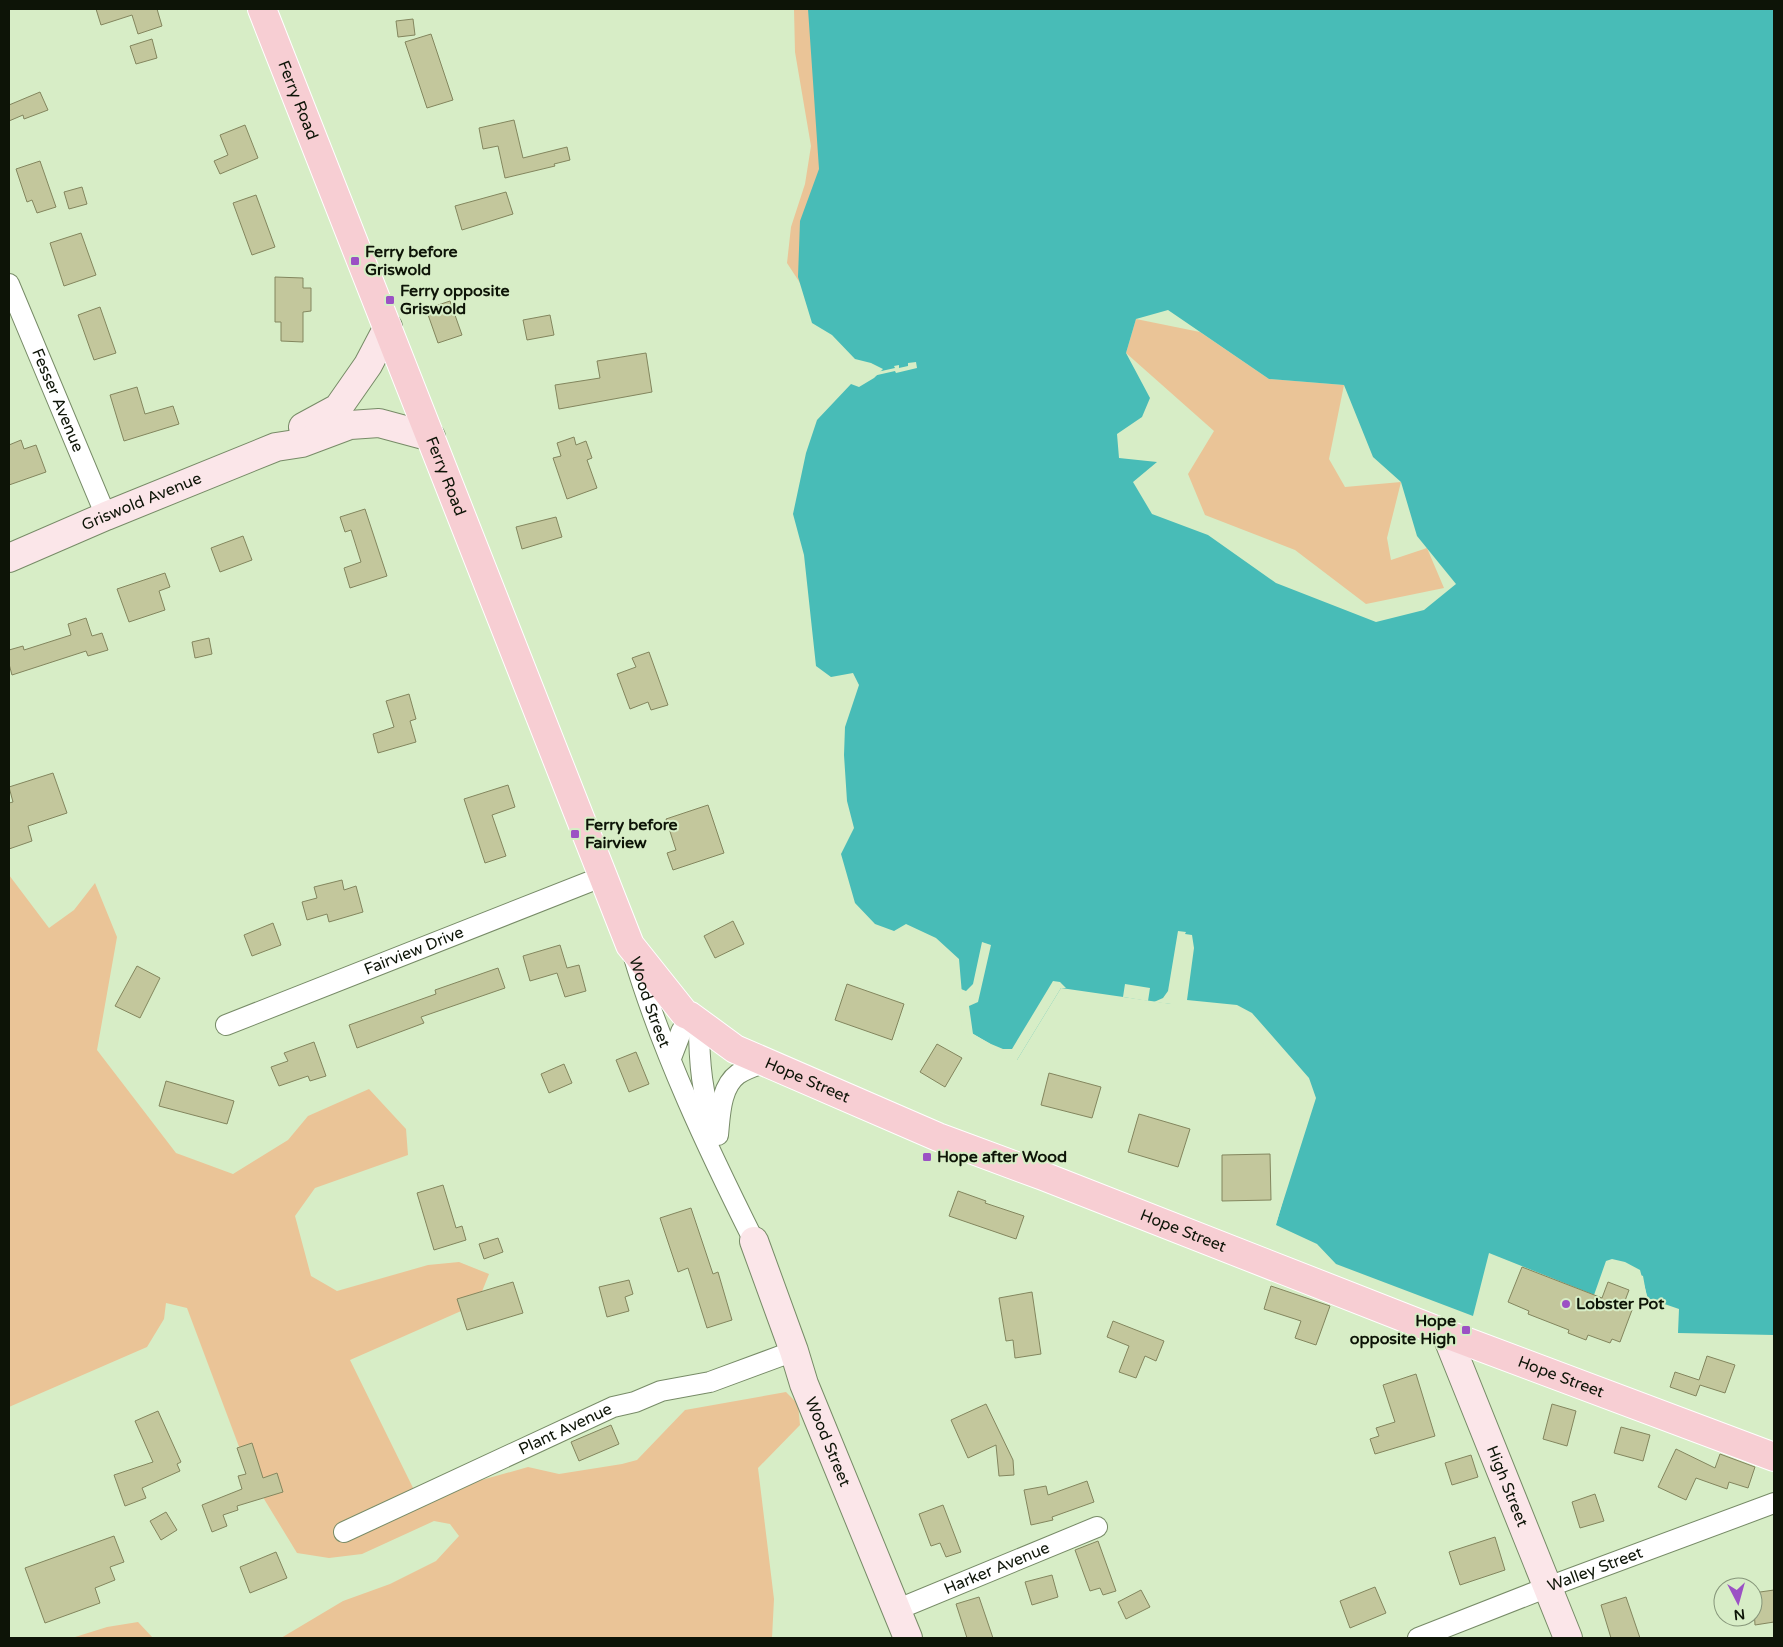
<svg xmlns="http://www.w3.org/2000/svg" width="1783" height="1647" font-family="'Varela Round',sans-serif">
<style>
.green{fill:#eac497}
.water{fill:#48bcb7;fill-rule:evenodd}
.pier{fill:#d7edc6}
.building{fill:#c3c79c;stroke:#83865e}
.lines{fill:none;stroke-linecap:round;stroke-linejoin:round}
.street-casing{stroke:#778b67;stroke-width:22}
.secondary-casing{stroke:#778b67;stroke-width:30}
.primary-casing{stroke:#fff;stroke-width:30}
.street{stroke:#fff;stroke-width:20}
.secondary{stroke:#fbe6e9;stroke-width:28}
.primary{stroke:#f7ced3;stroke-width:28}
.poi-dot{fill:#9b51c4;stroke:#d7edc6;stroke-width:2}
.labels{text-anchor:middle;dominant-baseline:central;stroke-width:4;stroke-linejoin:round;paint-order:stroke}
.street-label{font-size:16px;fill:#0d1407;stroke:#d7edc6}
.poi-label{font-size:16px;font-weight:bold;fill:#0d1407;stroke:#d7edc6;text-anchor:start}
</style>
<rect width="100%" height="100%" fill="#d7edc6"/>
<path class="green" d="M794,9H819L829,134L802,286L787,263L791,227L805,184L811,146L795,52Z
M1136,319L1200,332L1269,379L1344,385L1329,459L1345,487L1401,482L1387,538L1391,560L1427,548L1444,588L1366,604L1295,550L1205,515L1188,474L1214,431L1126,353Z
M9,875L49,928L74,910L95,883L117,937L97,1050L176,1153L233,1174L288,1140L308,1116L369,1089L406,1129L408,1155L315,1188L295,1216L311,1276L337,1291L428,1265L459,1262L489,1274L477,1304L350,1360L418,1498L528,1467L559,1474L622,1464L637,1460L685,1410L786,1392L798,1404L800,1425L758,1468L774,1599L772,1638H281L343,1601L390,1584L436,1561L459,1536L450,1524L434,1521L362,1554L329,1558L297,1553L250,1476L187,1308L166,1303L164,1319L147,1347L9,1407Z
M138,1622L153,1638H72L107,1627Z"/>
<path class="water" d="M808,9H1774V1335L1678,1333L1679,1309L1647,1298L1643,1276L1611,1265L1597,1296L1489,1253L1473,1316L1336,1264L1317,1244L1276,1225L1312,1096L1241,1014L1061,988L1017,1060L965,1029L959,959L936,938L906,924L894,931L875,924L855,903L841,854L854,828L847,801L844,755L845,727L859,685L853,673L831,677L816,666L804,555L793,514L806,453L817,420L851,384L859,387L874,378L883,369L871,363L855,359L832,335L812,323L798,277L800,221L819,169ZM1168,310L1269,379L1344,385L1373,457L1401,482L1417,536L1456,584L1424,610L1376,622L1276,583L1208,535L1152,514L1133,482L1157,462L1119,458L1117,434L1142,417L1150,398L1126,353L1136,319Z"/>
<path class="pier" d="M916,362L917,368L896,373L895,371L873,376L877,372L895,368L894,366L899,365V368L908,366V363Z
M1178,931L1186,932L1185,934L1192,935L1194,948L1187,1000L1237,1005L1252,1013L1309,1078L1316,1098L1275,1227L1273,1224L1309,1097L1240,1017L1177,1008L1171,1007V1004L1154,1002L1163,998L1168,991Z
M982,942L991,945L978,1002L969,1006L973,1034L991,1044L1003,1049H1012L1053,981L1060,982L1066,988H1061L1017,1060L1014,1062L971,1041L962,1030L959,990L961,989L966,991L973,984Z
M1125,984L1150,988L1148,1001L1123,997Z
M1612,1259L1625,1262L1640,1270L1648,1299L1644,1297L1641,1278L1612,1268L1600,1297L1594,1295L1606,1261Z"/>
<path class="building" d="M96,9H157L162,26L138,34L132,15L101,25Z
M413,19L415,35L398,37L396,21Z
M431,34L453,100L427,108L405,42Z
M152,39L157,58L136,64L130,46Z
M40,92L48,110L24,119L23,115L9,121V105Z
M514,120L523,158L567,147L570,160L554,164L555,166L505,178L498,146L483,149L479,128Z
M245,125L258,158L220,174L214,161L228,155L220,135Z
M40,161L56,207L37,213L32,200L27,202L16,169Z
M82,187L87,204L69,209L64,192Z
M506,192L513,214L462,230L455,206Z
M256,195L275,247L252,255L233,203Z
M81,233L96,275L64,286L50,243Z
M275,277L303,278V288H311V311L303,312V342L281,341V322H275Z
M450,301L462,335L438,343L426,309Z
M100,307L116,353L94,360L78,315Z
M550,315L554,335L527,340L523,320Z
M646,353L652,392L559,409L555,385L600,378L597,361Z
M137,387L145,414L173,406L179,424L124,441L110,395Z
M574,437L576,445L586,441L592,458L587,460L597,488L567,499L553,458L561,456L557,443Z
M21,440L24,449L36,445L46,472L9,485V445Z
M365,509L387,576L350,588L344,568L361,562L351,530L345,532L340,517Z
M556,517L562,537L522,549L516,527Z
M243,536L252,560L220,572L211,548Z
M165,573L170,587L159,591L165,610L129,622L117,589Z
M86,618L92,636L102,633L108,650L88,656L86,651L12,675L9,664V650L23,646L24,650L71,635L68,624Z
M209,638L212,654L195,658L192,642Z
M649,652L668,705L651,710L648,702L630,709L617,674L636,667L632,658Z
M409,694L416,719L410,721L416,742L378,753L373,734L394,727L386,701Z
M53,773L67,813L28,826L32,841L9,849V803L13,802L9,787Z
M508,785L515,807L492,815L506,856L485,863L464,799Z
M708,805L724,853L673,870L667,853L676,850L666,819Z
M342,880L344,890L356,886L363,912L329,922L327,914L307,920L302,902L317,898L314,887Z
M733,921L744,944L715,958L704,936Z
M273,923L281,945L252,956L244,935Z
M560,945L567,968L579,965L586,991L565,997L557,973L530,981L523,956Z
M137,966L160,978L140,1018L115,1006Z
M498,968L505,988L421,1017L424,1023L357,1048L349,1025L436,994L435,990Z
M847,984L904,1004L892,1040L835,1020Z
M314,1042L326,1076L310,1081L308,1076L279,1086L271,1067L288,1061L284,1053Z
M937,1044L962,1058L945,1087L920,1072Z
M636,1052L649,1084L629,1092L616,1060Z
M564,1064L572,1083L549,1093L541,1074Z
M1049,1073L1101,1087L1092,1118L1041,1105Z
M166,1081L234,1101L227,1124L159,1106Z
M1139,1114L1190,1129L1178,1167L1128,1152Z
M1270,1154L1271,1200L1222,1201V1155Z
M443,1185L456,1228L462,1226L466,1240L434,1250L417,1193Z
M958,1191L986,1201L985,1203L1024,1216L1016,1239L949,1216Z
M691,1208L713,1274L718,1272L732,1320L707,1328L688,1268L678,1272L660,1218Z
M498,1238L503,1252L484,1259L479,1244Z
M1522,1267L1602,1298L1608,1282L1629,1290L1623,1306L1632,1310L1620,1342L1612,1339L1610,1343L1588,1335L1586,1340L1568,1333L1569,1330L1528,1314L1529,1311L1508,1302Z
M629,1280L633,1294L625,1297L629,1311L607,1317L599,1287Z
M513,1282L523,1313L467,1330L457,1299Z
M1271,1286L1330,1306L1316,1345L1295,1338L1301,1321L1264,1309Z
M1032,1292L1041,1354L1015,1358L1013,1340L1006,1341L999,1298Z
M1113,1321L1164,1341L1156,1361L1145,1356L1136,1378L1119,1372L1129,1346L1107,1337Z
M1707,1356L1735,1365L1725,1393L1700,1385L1696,1396L1670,1387L1675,1372L1699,1380Z
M1416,1374L1435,1436L1375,1454L1370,1439L1379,1436L1376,1428L1395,1422L1383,1385Z
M986,1404L1013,1460L1014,1475L999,1476L996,1445L968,1458L951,1420Z
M1552,1404L1576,1411L1567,1446L1543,1439Z
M158,1411L181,1462L177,1464L180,1471L142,1488L146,1498L125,1506L114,1475L153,1462L135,1421Z
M611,1425L619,1444L579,1461L571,1442Z
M1621,1427L1650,1435L1643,1461L1614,1453Z
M252,1443L263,1478L277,1473L283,1492L237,1506L238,1510L223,1515L227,1526L212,1532L202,1505L242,1489L238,1476L246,1474L237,1448Z
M1676,1449L1715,1468L1720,1454L1755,1467L1748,1488L1729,1482L1727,1489L1696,1478L1686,1500L1658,1487Z
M1471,1455L1478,1477L1452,1485L1445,1463Z
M1087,1481L1094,1502L1052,1517L1053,1520L1031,1525L1024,1490L1046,1486L1048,1495Z
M1595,1494L1604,1521L1580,1528L1572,1502Z
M943,1505L961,1552L946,1557L940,1543L931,1546L919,1514Z
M166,1512L177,1530L161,1540L150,1521Z
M114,1536L124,1562L110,1567L115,1580L95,1588L100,1603L45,1623L25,1568Z
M1495,1537L1505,1570L1460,1585L1449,1552Z
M1098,1541L1116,1591L1103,1595L1100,1588L1090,1591L1075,1550Z
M276,1552L287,1578L250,1593L240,1567Z
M1052,1575L1058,1597L1032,1605L1025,1582Z
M1375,1587L1386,1613L1350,1628L1340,1601Z
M1141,1590L1150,1607L1126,1619L1118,1602Z
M1774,1590V1622L1755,1625L1753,1593Z
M979,1597L993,1638H967L956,1604Z
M1626,1597L1640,1638H1611L1601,1605Z"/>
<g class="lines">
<defs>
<g id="street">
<path id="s1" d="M9,284L106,516"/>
<path id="s2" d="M633,954C662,1052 708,1149 754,1241"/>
<path d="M699,1024C699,1062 702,1096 715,1132"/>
<path id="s3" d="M226,1025L604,876"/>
<path d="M671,1058L681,1032L690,1016"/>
<path d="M718,1135C720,1116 720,1087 738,1074C747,1068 757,1065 767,1062"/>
<path id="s4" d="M344,1532L613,1407L635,1402L661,1391L710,1382L794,1351"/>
<path id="s5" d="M896,1610L1097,1527"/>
<path id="s6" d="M1418,1638L1548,1587L1774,1503"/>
</g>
<g id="secondary">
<path d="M303,427L338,408L368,365L388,327"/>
<path id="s7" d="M9,558L106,516L276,447L302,443L350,425L379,423L431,437"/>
<path id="s8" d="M754,1241L794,1351L804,1384L908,1638"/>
<path id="s9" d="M1446,1334L1568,1638"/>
</g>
<g id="primary">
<path id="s10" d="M262,9L630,945L685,1014L690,1016L735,1049L938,1137L1043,1176L1446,1334L1774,1457"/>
</g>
</defs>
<use href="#street" class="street-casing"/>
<use href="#secondary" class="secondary-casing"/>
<use href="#primary" class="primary-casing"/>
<use href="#street" class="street"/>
<use href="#secondary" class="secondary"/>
<use href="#primary" class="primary"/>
</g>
<g class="poi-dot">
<rect x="350" y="256" width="10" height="10" rx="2.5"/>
<rect x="385" y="295" width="10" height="10" rx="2.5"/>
<rect x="570" y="829" width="10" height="10" rx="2.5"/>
<rect x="922" y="1152" width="10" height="10" rx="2.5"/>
<circle cx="1566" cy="1304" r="5"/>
<rect x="1461" y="1325" width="10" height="10" rx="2.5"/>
</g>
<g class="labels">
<g class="street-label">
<text stroke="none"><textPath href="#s10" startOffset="98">Ferry Road</textPath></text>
<text stroke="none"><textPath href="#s1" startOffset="126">Fesser Avenue</textPath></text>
<text stroke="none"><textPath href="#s10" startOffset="502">Ferry Road</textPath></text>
<text stroke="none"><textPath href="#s7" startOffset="144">Griswold Avenue</textPath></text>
<text stroke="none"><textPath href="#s3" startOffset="202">Fairview Drive</textPath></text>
<text stroke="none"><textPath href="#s2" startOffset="51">Wood Street</textPath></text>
<text stroke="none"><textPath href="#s10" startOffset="1234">Hope Street</textPath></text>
<text stroke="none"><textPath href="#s10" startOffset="1639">Hope Street</textPath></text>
<text stroke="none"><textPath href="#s10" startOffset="2044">Hope Street</textPath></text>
<text stroke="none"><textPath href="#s4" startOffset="244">Plant Avenue</textPath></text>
<text stroke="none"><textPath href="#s8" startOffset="214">Wood Street</textPath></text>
<text stroke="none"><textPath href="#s9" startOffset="164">High Street</textPath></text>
<text stroke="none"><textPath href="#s5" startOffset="109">Harker Avenue</textPath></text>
<text stroke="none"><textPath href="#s6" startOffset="190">Walley Street</textPath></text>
</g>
<g class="poi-label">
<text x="365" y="252">Ferry before<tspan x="365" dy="18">Griswold</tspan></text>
<text x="400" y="291">Ferry opposite<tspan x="400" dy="18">Griswold</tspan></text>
<text x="585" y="825">Ferry before<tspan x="585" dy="18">Fairview</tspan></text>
<text x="937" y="1157">Hope after Wood</text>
<text x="1576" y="1304">Lobster Pot</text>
<text x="1456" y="1321" text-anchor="end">Hope<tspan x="1456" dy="18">opposite High</tspan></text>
</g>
</g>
<rect width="1783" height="1647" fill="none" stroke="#0d1407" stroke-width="20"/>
<g transform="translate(1738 1602) rotate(174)"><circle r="24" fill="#d7edc6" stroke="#86967a"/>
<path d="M0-4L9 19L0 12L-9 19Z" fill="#9b51c4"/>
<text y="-8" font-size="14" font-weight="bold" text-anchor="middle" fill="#0d1407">N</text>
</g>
</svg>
